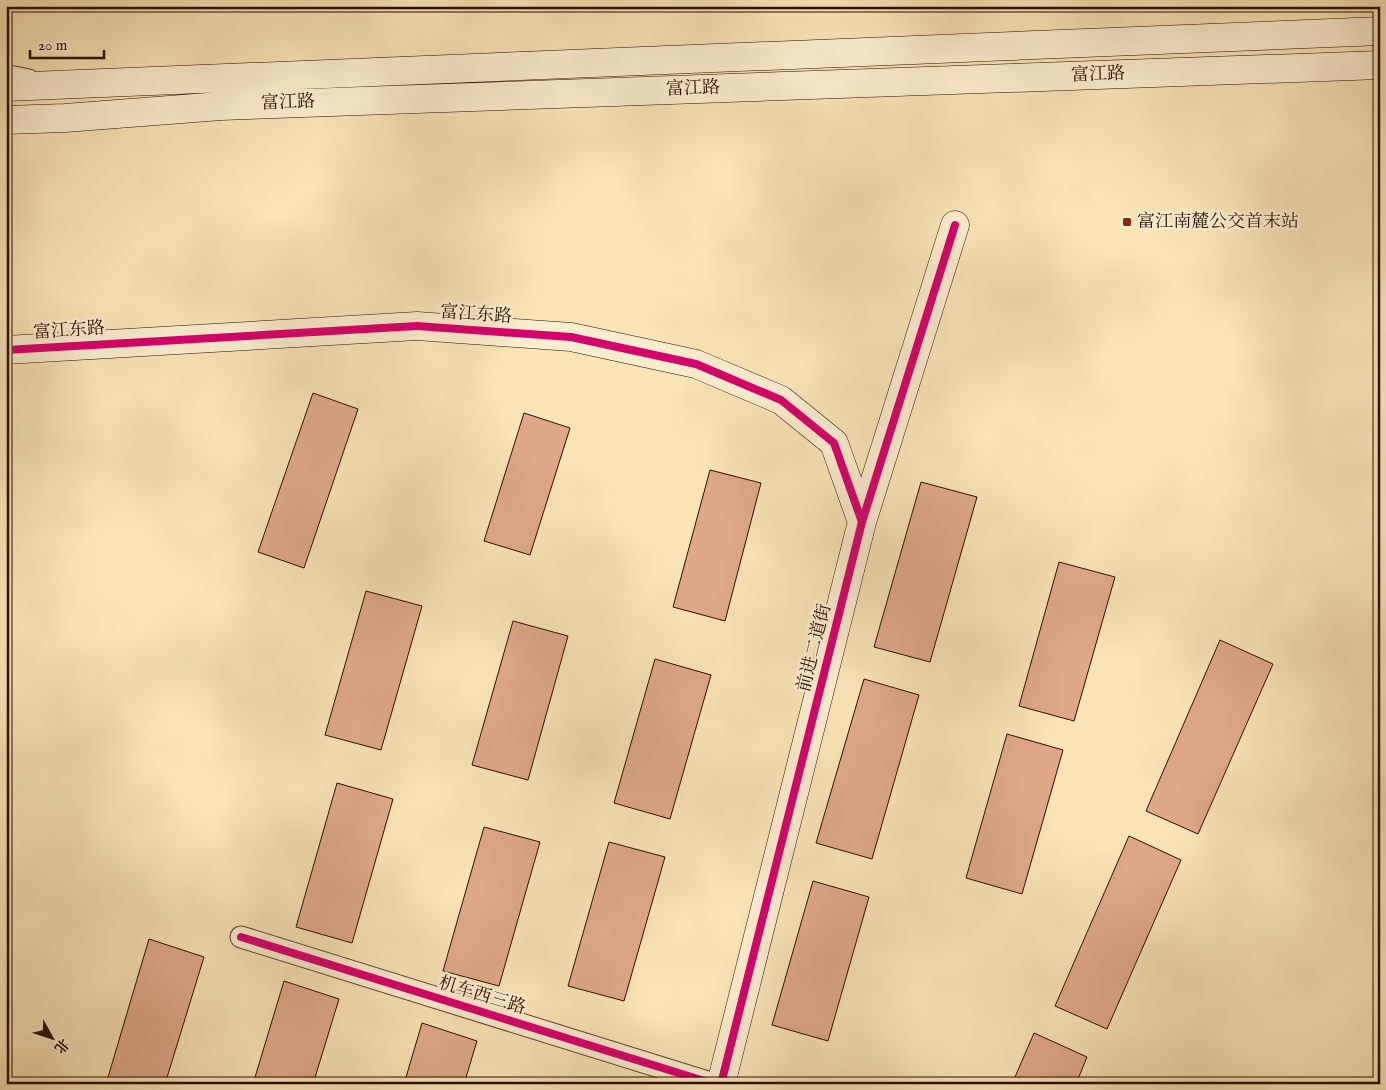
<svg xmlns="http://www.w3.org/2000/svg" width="1386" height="1090" font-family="'IM FELL English','Noto Serif SC',serif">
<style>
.building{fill:#e0a889;stroke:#290d00}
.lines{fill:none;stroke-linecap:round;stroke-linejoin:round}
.lane-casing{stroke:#5d432d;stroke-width:12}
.street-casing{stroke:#5d432d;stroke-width:23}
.secondary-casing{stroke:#290d00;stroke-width:29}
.lane{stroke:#faedcf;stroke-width:10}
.street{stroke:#faedcf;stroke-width:21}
.secondary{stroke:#faedcf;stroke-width:28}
.cycleway-casing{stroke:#faedcf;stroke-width:11}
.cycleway{stroke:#d6006c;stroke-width:8}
.poi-dot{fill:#8f2418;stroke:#faedcf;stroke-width:2}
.labels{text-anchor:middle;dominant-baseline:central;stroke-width:5;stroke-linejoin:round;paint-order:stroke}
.street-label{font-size:18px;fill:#290d00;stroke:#faedcf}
.poi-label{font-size:18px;fill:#290d00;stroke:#faedcf;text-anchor:start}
</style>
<rect width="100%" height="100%" fill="#f8e4b5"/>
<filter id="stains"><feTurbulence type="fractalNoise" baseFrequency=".004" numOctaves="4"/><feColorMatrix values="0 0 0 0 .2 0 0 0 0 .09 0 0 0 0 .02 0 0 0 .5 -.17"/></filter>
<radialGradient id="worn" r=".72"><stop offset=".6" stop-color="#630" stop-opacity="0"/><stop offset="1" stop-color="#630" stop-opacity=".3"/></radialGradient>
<path class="building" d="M313,393L358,409L304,568L258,552Z
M524,413L570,428L530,555L484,541Z
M710,470L761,483L725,621L673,607Z
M921,482L977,497L930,662L874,647Z
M1059,562L1115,577L1074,721L1019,706Z
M366,591L422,606L381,750L325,735Z
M513,621L568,636L528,780L472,765Z
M1220,640L1273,664L1198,834L1146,811Z
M655,659L711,675L670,819L614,803Z
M864,679L919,695L872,859L816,843Z
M1007,734L1063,750L1022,894L966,878Z
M337,783L393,799L352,943L296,927Z
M484,827L540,842L499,986L443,971Z
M1129,836L1181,860L1107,1029L1055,1006Z
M609,842L665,857L624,1001L568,986Z
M813,881L869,897L828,1041L772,1025Z
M149,939L204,957L165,1084H106Z
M284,981L339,999L313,1084H253Z
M422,1023L477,1041L464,1084H404Z
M1034,1033L1087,1057L1076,1084H1012Z"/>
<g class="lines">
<defs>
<path id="lane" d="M6,70L31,75"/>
<path id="street" d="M241,937L714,1084"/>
<path id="secondary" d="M6,87L1380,31
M6,120L65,118L221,106L1380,65
M6,350L417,326L571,337L696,364L781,400L834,443L862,522
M721,1084L862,522L955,225"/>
</defs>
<use href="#lane" class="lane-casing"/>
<use href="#street" class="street-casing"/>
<use href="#secondary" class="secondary-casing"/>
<use href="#lane" class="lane"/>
<use href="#street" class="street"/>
<use href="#secondary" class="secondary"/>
<defs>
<path id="cycleway" d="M6,350L417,326L571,337L696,364L781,400L834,443L862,522
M241,937L714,1084
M721,1084L862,522L955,225"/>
</defs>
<use href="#cycleway" class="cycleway-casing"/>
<use href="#cycleway" class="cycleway"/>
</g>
<rect class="poi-dot" x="1122" y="217" width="10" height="10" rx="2.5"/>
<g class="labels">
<g class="street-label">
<text transform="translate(1098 75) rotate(-2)">富江路</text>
<text transform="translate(693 89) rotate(-2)">富江路</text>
<text transform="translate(288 103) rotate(-2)">富江路</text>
<text transform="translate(476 315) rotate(4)">富江东路</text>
<text transform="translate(69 331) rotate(-4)">富江东路</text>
<text transform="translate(815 648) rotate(-76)">前进二道街</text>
<text transform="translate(482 996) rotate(17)">机车西三路</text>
</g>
<g class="poi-label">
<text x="1137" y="222">富江南麓公交首末站</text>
</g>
</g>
<rect width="1386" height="1090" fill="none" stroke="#f8e4b5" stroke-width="25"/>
<rect x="8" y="8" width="1371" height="1075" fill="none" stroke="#290d00" stroke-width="2.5"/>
<rect x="12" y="12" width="1361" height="1065" fill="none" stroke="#290d00"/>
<g transform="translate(52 1038) rotate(130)" stroke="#faedcf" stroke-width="4" paint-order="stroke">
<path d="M0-4L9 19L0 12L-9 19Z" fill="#290d00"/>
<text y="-8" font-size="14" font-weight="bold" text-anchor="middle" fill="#290d00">北</text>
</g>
<path d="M30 50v8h74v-8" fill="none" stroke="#290d00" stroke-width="2.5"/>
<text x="38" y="50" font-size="15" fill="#290d00" stroke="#faedcf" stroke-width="4" paint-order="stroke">20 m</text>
<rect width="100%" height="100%" filter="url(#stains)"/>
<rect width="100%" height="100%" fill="url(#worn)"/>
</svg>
